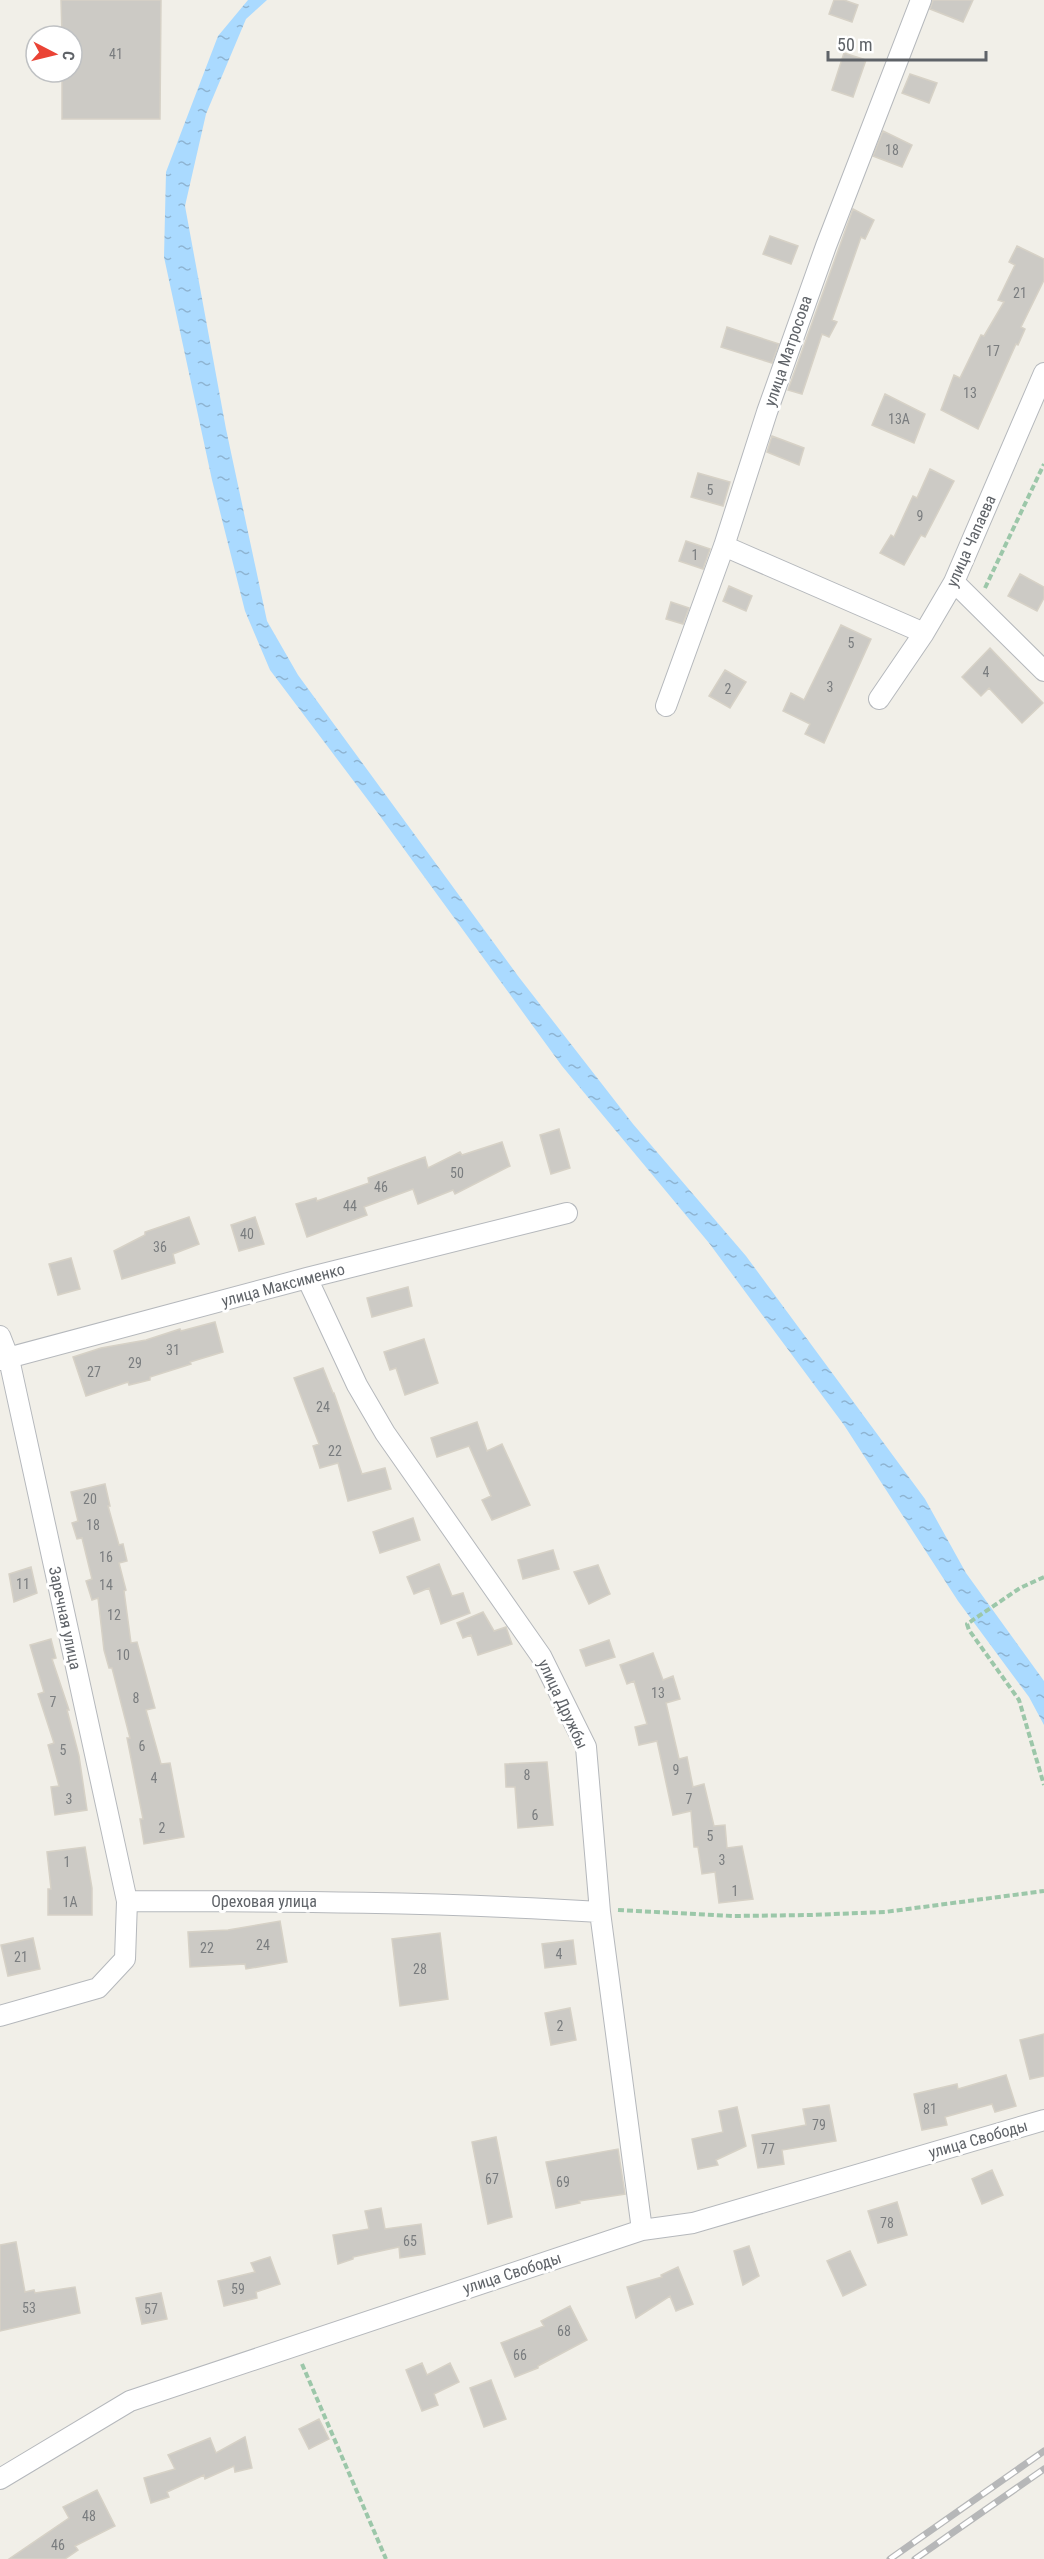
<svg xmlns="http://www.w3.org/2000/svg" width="1044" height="2559" font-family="'Roboto Condensed',sans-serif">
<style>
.water{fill:url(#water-ripples)}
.building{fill:#cccac5;stroke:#d6d1c6;stroke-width:1.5}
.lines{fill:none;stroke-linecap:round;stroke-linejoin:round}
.minor-casing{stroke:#b5b8bc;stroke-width:22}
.path{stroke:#9cc7a9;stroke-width:4;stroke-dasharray:6 3;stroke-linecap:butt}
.minor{stroke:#fff;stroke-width:20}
.rail-casing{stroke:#b6b7b8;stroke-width:7}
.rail{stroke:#fff;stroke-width:4.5;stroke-dasharray:14;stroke-linecap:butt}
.labels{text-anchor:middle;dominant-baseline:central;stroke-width:6;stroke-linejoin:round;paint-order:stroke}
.number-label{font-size:14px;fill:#7a7d7f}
.street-label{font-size:16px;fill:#5f6368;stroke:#fff}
</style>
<defs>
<pattern id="water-ripples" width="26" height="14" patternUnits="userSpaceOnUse" patternTransform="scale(1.5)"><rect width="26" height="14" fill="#aadaff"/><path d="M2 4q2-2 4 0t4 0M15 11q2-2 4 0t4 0" fill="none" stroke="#8eb4d2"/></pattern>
</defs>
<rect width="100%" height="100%" fill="#f1efe8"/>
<path class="water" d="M248,0H267L246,19L206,114L185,206L226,429L267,621L298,675L518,976L633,1124L746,1256L925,1499L966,1573L1044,1681V1725L1029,1697L958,1601L844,1425L709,1243L562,1066L377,812L270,670L245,611L212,480L164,257L166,172L218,36Z"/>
<path class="building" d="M61,0H161L160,119H62V72H72V36H62Z
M834,0H844L858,5L852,22L829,14Z
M933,0H973L963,22L930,9Z
M844,53L866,60L853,97L832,90Z
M910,74L937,83L929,103L902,93Z
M883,131L912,145L902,167L873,156Z
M853,209L874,220L865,239L861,237L832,320L837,322L829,337L822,334L802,394L788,390Z
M770,236L798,246L791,264L763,254Z
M1017,246L1044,259V280L1021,327L1025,329L1018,345L1016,344L978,429L941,410L954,375L960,378L981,335L984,336L1004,302L998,300L1015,265L1009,262Z
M727,327L779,344L772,363L721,347Z
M885,394L925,414L914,443L872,425Z
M772,436L804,448L799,465L767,452Z
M930,469L954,481L925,537L921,535L904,565L880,553L891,535L894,537L913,496L917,498Z
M698,473L730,482L723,506L691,497Z
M686,541L710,549L703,569L679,561Z
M1020,574L1044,587V598L1037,611L1008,596Z
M729,586L752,596L746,611L723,601Z
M671,602L689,608L683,624L666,619Z
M841,625L871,639L824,743L805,734L810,724L783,711L791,693L804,700Z
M990,648L1043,703L1022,723L989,688L981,696L962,677Z
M725,670L746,682L730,708L709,696Z
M559,1129L570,1168L551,1174L540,1135Z
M502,1142L510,1166L455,1194L453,1190L418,1204L413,1189L364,1207L367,1215L307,1237L296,1204L316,1198L317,1201L369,1183L368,1178L425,1157L428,1168L460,1152L462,1155Z
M189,1217L199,1244L173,1254L175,1263L122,1279L114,1251L145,1235V1232Z
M255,1217L264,1244L239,1251L231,1225Z
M71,1258L80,1289L58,1295L49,1264Z
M408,1287L412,1306L372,1317L367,1298Z
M215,1322L223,1352L190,1362L191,1364L150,1377V1380L129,1385L128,1382L86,1396L73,1357L101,1348L146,1340L180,1329L181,1331Z
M424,1339L438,1383L405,1395L396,1368L390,1370L384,1352Z
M323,1368L333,1393H334L362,1474L385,1468L391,1489L348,1501L338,1463L320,1468L313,1446L319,1444L294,1378Z
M477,1422L487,1451L502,1444L530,1505L492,1520L482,1500L491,1496L469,1446L437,1457L431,1438Z
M105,1484L110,1506H108L119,1545L123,1544L127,1561L119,1563L126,1590L124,1591L131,1643L137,1642L155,1708L146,1710L161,1764L170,1763L184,1837L144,1844L140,1819H143L127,1738H130L112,1668H109L104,1650L98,1598L92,1600L86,1581L92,1579L82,1538L77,1539L72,1523L78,1521L71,1492Z
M413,1518L420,1540L380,1553L373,1532Z
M553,1550L559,1569L523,1579L518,1560Z
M439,1564L452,1596L463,1593L470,1613L441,1624L429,1588L414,1594L407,1577Z
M598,1565L610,1594L589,1604L574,1572Z
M31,1567L37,1593L14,1602L9,1574Z
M483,1612L494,1631L506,1627L512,1644L478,1655L471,1635L463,1638L457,1623Z
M51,1639L56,1658L52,1659L69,1710H67L79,1756L87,1810L55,1815L51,1787L59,1786L48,1745L54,1743L38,1694L44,1692L30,1645Z
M609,1640L615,1657L586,1666L580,1650Z
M653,1653L663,1680L673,1676L680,1699L666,1703L679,1759L687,1757L693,1787L704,1784L714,1826L725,1825L727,1848L742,1846L753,1899L719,1903L715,1872L702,1874L698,1847H694L691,1811L673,1815L657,1741L639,1745L635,1727L647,1724L634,1681L627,1684L620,1665Z
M547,1762L553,1825L518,1828L515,1787H506L505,1764Z
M85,1847L92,1888V1915H48V1889H51L47,1852Z
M280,1921L287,1962L246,1969L245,1964L190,1967L188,1932L228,1930Z
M440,1933L448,1999L400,2006L392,1939Z
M33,1938L40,1969L8,1976L1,1945Z
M573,1940L576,1964L545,1968L542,1944Z
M570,2008L576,2040L551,2045L545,2013Z
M1044,2034V2076L1030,2079L1020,2040Z
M1006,2075L1016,2106L995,2112L992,2104L945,2117L947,2125L922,2130L914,2094L957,2084L958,2089Z
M829,2105L836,2141L782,2150L784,2164L758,2168L752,2135L806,2125L803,2109Z
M737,2107L746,2146L716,2160L718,2165L698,2169L692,2139L723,2132L719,2111Z
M496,2137L512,2217L488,2224L472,2142Z
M618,2149L625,2194L579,2201L580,2203L556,2208L546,2162Z
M992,2170L1003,2195L982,2204L972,2179Z
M897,2202L907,2235L878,2243L868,2211Z
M381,2208L385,2229L421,2224L425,2254L400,2258L399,2247L353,2257V2259L338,2264L333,2235L369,2229L365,2211Z
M16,2242L25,2292L34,2290L35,2293L75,2287L80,2313L0,2331V2245Z
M749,2246L759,2276L743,2285L734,2251Z
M850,2251L866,2285L843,2296L827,2261Z
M270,2257L280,2284L256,2292L257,2298L224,2306L218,2281L255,2272L251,2263Z
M678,2267L693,2304L676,2311L670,2296L636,2318L627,2287L662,2277L661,2275Z
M161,2293L167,2319L142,2324L136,2298Z
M570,2306L587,2340L538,2366V2368L515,2377L501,2343L544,2326L541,2321Z
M422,2363L427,2375L450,2363L459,2382L434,2394L438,2405L422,2411L406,2370Z
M491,2380L506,2419L484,2427L470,2388Z
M319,2419L329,2439L309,2449L299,2429Z
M245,2437L252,2468L235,2472L234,2466L205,2479L204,2475L167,2492L169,2497L151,2503L144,2478L175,2469L168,2455L210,2438L216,2453Z
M97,2490L115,2526L75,2546L78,2550L65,2559H9L69,2518L63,2507Z"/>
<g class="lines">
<defs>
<path id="minor" d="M724,546L924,633
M954,582L1044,671
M879,699L924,633L954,582L1044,373
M666,706L724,546L767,412L826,246L921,0
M307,1278L357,1385L385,1433L541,1656L586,1747L600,1912L642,2230
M0,1336L9,1359L127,1901L125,1959L98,1988L0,2016
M0,1360L307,1278L567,1213
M127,1901C285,1901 442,1902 600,1912
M0,2479L130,2401L642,2230L693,2223L1044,2120"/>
</defs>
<use href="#minor" class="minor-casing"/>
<path class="path" d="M985,588L1044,464
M1044,1577L1020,1588L967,1624L969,1630L1019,1700L1044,1785
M618,1910L733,1916L811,1915L885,1912L1044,1891
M302,2364L386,2559"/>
<use href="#minor" class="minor"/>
<defs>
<path id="rail" d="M890,2559L1044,2451
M915,2559L1044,2469"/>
</defs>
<use href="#rail" class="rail-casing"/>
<use href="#rail" class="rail"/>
</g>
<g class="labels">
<g class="number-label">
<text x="116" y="54">41</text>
<text x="892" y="150">18</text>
<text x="1020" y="293">21</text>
<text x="993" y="351">17</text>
<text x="970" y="393">13</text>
<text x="899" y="419">13А</text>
<text x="710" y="490">5</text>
<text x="920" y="516">9</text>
<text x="695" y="555">1</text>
<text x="851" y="643">5</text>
<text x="986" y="672">4</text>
<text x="830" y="687">3</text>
<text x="728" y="689">2</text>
<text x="457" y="1173">50</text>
<text x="381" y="1187">46</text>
<text x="350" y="1206">44</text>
<text x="247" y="1234">40</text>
<text x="160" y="1247">36</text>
<text x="173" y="1350">31</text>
<text x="135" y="1363">29</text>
<text x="94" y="1372">27</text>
<text x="323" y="1407">24</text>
<text x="335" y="1451">22</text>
<text x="90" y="1499">20</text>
<text x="93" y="1525">18</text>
<text x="106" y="1557">16</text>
<text x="23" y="1584">11</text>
<text x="106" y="1585">14</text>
<text x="114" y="1615">12</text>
<text x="123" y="1655">10</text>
<text x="658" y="1693">13</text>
<text x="136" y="1698">8</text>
<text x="53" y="1702">7</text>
<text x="142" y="1746">6</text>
<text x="63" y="1750">5</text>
<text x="676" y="1770">9</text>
<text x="527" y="1775">8</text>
<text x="154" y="1778">4</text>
<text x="69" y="1799">3</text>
<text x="689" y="1799">7</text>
<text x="535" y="1815">6</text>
<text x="162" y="1828">2</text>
<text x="710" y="1836">5</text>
<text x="722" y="1860">3</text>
<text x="67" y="1862">1</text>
<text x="735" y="1891">1</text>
<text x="70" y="1902">1А</text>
<text x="263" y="1945">24</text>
<text x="207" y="1948">22</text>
<text x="559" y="1954">4</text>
<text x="21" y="1957">21</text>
<text x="420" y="1969">28</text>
<text x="560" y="2026">2</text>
<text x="930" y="2109">81</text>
<text x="819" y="2125">79</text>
<text x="768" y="2149">77</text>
<text x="492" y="2179">67</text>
<text x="563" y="2182">69</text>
<text x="887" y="2223">78</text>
<text x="410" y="2241">65</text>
<text x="238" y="2289">59</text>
<text x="29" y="2308">53</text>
<text x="151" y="2309">57</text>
<text x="564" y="2331">68</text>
<text x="520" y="2355">66</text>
<text x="89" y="2516">48</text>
<text x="58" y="2545">46</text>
</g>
<g class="street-label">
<text transform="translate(788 351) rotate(-71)">улица Матросова</text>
<text transform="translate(971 541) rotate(-66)">улица Чапаева</text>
<text transform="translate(283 1285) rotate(-15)">улица Максименко</text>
<text transform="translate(65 1618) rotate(78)">Заречная улица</text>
<text transform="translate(563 1704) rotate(65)">улица Дружбы</text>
<text x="264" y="1901">Ореховая улица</text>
<text transform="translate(978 2139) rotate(-16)">улица Свободы</text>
<text transform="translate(512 2273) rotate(-18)">улица Свободы</text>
</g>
</g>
<g transform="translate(54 54) rotate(97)"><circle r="28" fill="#ffffff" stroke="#bfc1c3" stroke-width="1.5"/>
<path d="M0-4.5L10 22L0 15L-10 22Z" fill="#ea4335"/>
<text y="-9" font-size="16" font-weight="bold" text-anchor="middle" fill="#5f6368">С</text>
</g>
<path d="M828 51v9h158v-9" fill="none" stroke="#5f6368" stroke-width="3"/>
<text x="837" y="51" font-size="18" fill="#5f6368" stroke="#ffffff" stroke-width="4.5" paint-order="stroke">50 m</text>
</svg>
